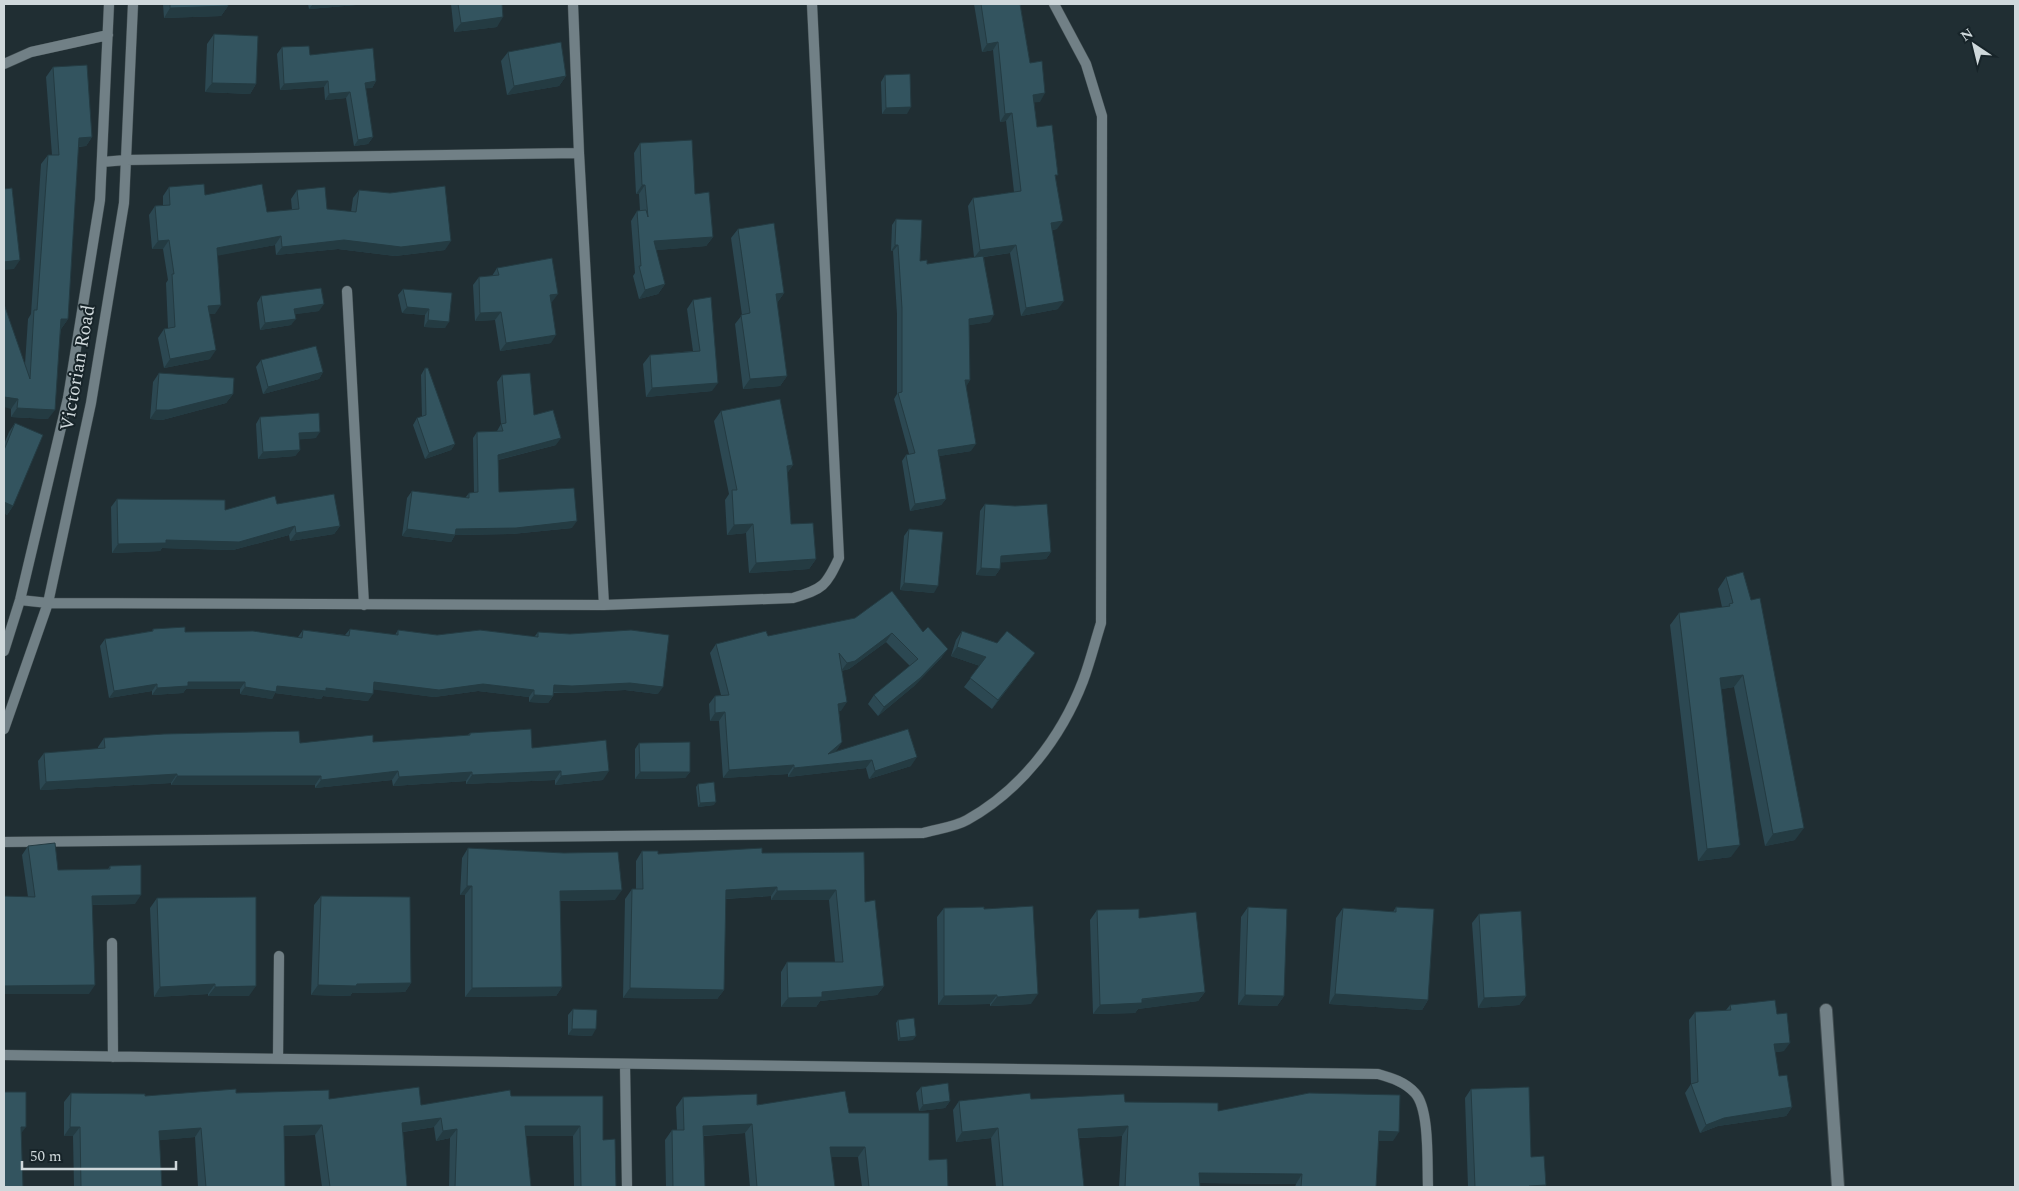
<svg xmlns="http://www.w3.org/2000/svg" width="2019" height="1191" font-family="Spectral,serif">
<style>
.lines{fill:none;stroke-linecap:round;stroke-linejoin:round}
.lane-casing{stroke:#404c50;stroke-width:11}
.street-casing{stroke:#404c50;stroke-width:14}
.lane{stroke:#718086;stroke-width:10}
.street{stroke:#718086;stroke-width:12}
.wall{fill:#2c4852}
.shaded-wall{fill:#243b42}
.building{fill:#33545f;stroke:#243b42}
.labels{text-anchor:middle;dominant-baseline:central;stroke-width:4;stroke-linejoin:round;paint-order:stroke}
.street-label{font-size:19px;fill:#cfd8db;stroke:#172429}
</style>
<rect width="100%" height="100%" fill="#202e33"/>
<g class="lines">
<defs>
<path id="lane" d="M573,4L579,153L604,605
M4,64L31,52L108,35
M102,162L126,160L579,153
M347,291L364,605
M20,600L48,603L604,605L793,598C823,589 826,586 839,558L812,4
M4,651L20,600L68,398L100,200L109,4
M4,729L48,603L91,403L124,203L133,4
M4,842L923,833C937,829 955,827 967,820C1021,790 1061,738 1083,681C1090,662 1095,642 1101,623L1102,116L1086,64L1054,4
M112,943L113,1057
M4,1055L1378,1074C1392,1078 1405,1082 1415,1093C1430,1109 1427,1165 1428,1187
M278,1059L279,956
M625,1065L627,1187"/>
<path id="street" d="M1826,1010L1838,1187"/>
</defs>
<use href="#lane" class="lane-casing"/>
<use href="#street" class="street-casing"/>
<use href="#lane" class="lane"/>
<use href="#street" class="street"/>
</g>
<path class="wall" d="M163,4H228V6L221,16L164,18Z
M308,4H368L309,9Z
M451,4H502L497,27L454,32Z
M974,4H1020L1030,63L1040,102H1034L1037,127L1056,178L1057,229L1052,230L1058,309L1021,316L1010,253L984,257L990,322L969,325L970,380L966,386L971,451L939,456L946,499L941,505L910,511L902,461L906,455L909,454L894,399L897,394V314L893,251H891L892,225L896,219L920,261L927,264L974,257L968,206L973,198L1014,192L1006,121L1000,122L993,50L982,52Z
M214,34L256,84L250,94L205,92L207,44Z
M282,47L310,55L376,81L372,88H365L373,137L368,144L354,146L346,98L325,100L324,87L280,90L277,54Z
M508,52L566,76L559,86L507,95L501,61Z
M53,67L92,137L86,146L78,147L68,319L61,329L48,419L11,417V409L25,364L28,319L31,314L41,164L48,155H52L46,77Z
M885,75L907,114H882L881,82Z
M640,143L695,194L713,237L706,246L656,250L665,284L658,294L639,299L633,276L635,273L631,221L637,211H640L639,194H636L634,153Z
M169,187L205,195L267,212L292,210L291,199L297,190L327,209L351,212L353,198L359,190L445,250L395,256L338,249L276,255L275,245L218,255L215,314H210V359L164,368L158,338L164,329L168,328L166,283L168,280L163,249H152L149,215L155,206L163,205V196Z
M738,229L784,293L777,303L787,376L780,386L743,389L735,324L742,315L731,238Z
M497,268L552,302H551V343L500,351L495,320L475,321L473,285L479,277L492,276Z
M403,289L452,293L445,328L424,327L425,315L402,313L398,295Z
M261,296L319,311L295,314L291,325L260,330L257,303Z
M693,300L712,391L646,397L643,364L650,355L693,351L687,309Z
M261,360L323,372L319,379L263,394L256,367Z
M425,368L455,444L451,450L425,459L413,425L417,418L422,417L421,375Z
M159,373L233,394L226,403L162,420L150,419L153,382Z
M502,375L556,445L498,460L499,492L572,528L512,534L455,535L451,542L402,536L407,498L412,491L465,498L469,493H474L473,438L477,432L497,431L501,424L497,382Z
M721,411L793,465L787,473L791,524L816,559L809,569L749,573L746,533L727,535L725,500L729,494L714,421Z
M260,417L316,438L299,439L300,450L295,456L258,459L256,424Z
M15,423L13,506L7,515L4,513V444L9,432Z
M117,499L225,510L277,504L340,526L334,534L290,541L289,535L233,550L162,548L160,551L112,553L111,507Z
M985,504L1051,552L1046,559L1000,562V569L995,576L976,575L980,511Z
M909,529L934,593L900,590L904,536Z
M1726,577L1795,840L1765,846L1734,687L1721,689L1731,857L1698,861L1670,625L1679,613L1722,607L1718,589Z
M153,629L185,632L298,637L303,630L345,635L350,629L395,635L398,630L437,635L535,636L538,632L658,694L625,690L567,693H553V696L548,703L529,702V697L478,691L434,697L373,689L368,701L323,696L321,699L275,693L272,699L240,694V689H186L183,693L152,695V691L109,698L100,646L105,639L152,631Z
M962,631L997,643L1035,653L992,709L964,687L980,666L951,656L956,640Z
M923,632L942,657L914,686L878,716L868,704L874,695L910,666L886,642L849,669L841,671V711H839L842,742L835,752L911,766L869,779L866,768L788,777V774L723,778L719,721H710L709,704L715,696L721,695L710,653L716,644L768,636Z
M470,733L532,748L603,780L555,785V780L466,784V781L393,786L392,780L315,788V785H171V783L40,790L38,761L44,753L98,749V747L104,738L300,743L373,742L468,735Z
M639,743L690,772L685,778L635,779V749Z
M698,784L714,805L698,807L696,787Z
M28,846L58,870L108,869L110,866L135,904L92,905L89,994L28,897L22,855Z
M468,848L615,900L560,901L562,987L556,996L465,997V895H460L462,858Z
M642,851L658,854L762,853L865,902L884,986L877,995L820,1001L816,1007H781V972L787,962H835L829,900H771V896L725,899L724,990L717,999L623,998L625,899L632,889H636V861Z
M321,896L411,983L405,992L352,993L350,996L311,995L314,905Z
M157,898L249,996H208V994L154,997L150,908Z
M1248,907L1284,996L1277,1006L1238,1005L1241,917Z
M1396,907L1428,1000L1422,1010L1329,1004L1336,918L1343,908L1393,912Z
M944,908L984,909L1031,1004L990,1006V1004L938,1005L937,917Z
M1097,910L1139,918L1205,992L1198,1001L1138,1009L1135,1013L1093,1014L1090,920Z
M1479,914L1526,996L1519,1005L1478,1008L1472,923Z
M1730,1005L1777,1014L1784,1051L1775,1052L1779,1076L1792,1107L1786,1116L1718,1126L1700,1133L1685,1093L1691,1084L1689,1020L1695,1012L1726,1010Z
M573,1009L592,1036L568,1035V1015Z
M898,1020L913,1040L898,1041L896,1023Z
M921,1087L950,1101L945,1108L919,1111L916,1093Z
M1471,1089L1531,1157L1546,1185L1544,1187H1468L1465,1098Z
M71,1093L145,1096L236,1093L421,1105L511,1096H603V1140L616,1187H574L573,1136H526L531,1187H449L450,1138L436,1141L434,1127L403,1132L407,1187H322L315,1135L284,1136L285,1187H198L195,1137L159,1140L162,1187H74L73,1136H64V1102Z
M683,1097L849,1113L929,1160L948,1187H862L858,1157H831L835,1187H750L745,1133L704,1136L705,1187H666L665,1140L672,1130H677L676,1107Z
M1031,1099L1125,1102L1218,1111L1393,1141H1378L1376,1187H1295L1296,1184L1200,1183V1187H1119L1122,1136L1079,1138L1084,1187H996L991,1138L956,1142L953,1110L959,1101Z"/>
<path class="shaded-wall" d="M313,4H368L309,9Z
M228,6L221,16L164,18L170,8Z
M503,17L497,27L454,32L461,23Z
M998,42L993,50L982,52L987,44Z
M566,76L559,86L507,95L514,86Z
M328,81L324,87L280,90L284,84Z
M376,81L372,88L360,89L365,83Z
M212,83L256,84L250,94L205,92Z
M350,92L346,98L325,100L329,94Z
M1045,93L1040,102L1028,103L1033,95Z
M911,107L907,114H882L886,108Z
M1012,113L1006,121L1000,122L1005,114Z
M92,137L86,146L72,147L79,138Z
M373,137L368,144L354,146L358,140Z
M642,185H645L639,194H636Z
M1063,221L1057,229L1045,231L1051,223Z
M281,236L275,245L211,257L217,248Z
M713,237L706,246L647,251L654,241Z
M169,240L163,249H152L158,241Z
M344,240L451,241L445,250L395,256L338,249L276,255L282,247Z
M895,245H898L893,251H891Z
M1016,245L1010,253L974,258L980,250Z
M20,260L14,269L4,270V262Z
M665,284L658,294L639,299L645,290Z
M784,293L777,303L769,304L776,294Z
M558,294L552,302L544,303L550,295Z
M1064,301L1058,309L1021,316L1026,308Z
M324,304L319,311L290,315L294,309Z
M221,305L215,314H202L208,306Z
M407,307L429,309L425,315L402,313Z
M501,312L495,320L475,321L480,313Z
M994,315L990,322L964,326L969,319Z
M61,319H68L61,329L55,328Z
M296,319L291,325L260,330L265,323Z
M428,320L449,322L445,328L424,327Z
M556,335L551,343L500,351L506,343Z
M216,350L210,359L164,368L170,359Z
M323,372L319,379L263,394L268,387Z
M787,376L780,386L743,389L750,379Z
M965,380H970L966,387Z
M718,383L712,391L646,397L652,388Z
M233,394L226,403L162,420L150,419L156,410Z
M4,397L18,399L11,409L4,407Z
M17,408L55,410L48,419L11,417Z
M320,432L316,438L294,440L299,433Z
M561,438L556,445L493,461L498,455Z
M455,444L451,450L425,459L429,453Z
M976,444L971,451L933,457L938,450Z
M300,450L295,456L258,459L263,452Z
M793,465L786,475L787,466Z
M946,499L941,505L910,511L915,504Z
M4,502L13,506L7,515L4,513Z
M577,521L572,528L512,534L455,535L451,542L402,536L407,529H456Z
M753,524L746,533L727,535L734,525Z
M295,526L289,535L233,550L162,548L160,551L112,553L118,544Z
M340,526L334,534L290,541L296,533Z
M1051,552L1046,559L996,563L1001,556Z
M816,559L809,569L749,573L756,563Z
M981,568L1000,569L995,576L976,575Z
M904,583L938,586L934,593L900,590Z
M892,633L886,642L849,669L841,671L847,663Z
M957,647L986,657L980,666L951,656Z
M948,649L942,657L914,686L878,716L884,707Z
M1035,653L1029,661L992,709L998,700Z
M1743,675L1734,687L1711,691L1720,678Z
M188,682H245L240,689H186L183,693L152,695L157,688Z
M374,682L483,684L534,690L529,697L478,691L434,697L369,689Z
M630,683L663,687L658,694L625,690L567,693L549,692L554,685Z
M157,684L152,691L109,698L114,691Z
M277,686L326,688L373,694L368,701L323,696L321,699L275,693L272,699L240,694L245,687Z
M534,695L553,696L548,703L529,702Z
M847,702L841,711L833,712L838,704Z
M725,712L719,721H710L715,713Z
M842,742L837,750L822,762L828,754Z
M917,757L911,766L869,779L875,771Z
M872,760L866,768L788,777L794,768Z
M794,765L788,774L723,778L729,770Z
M398,771L392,780L315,788L321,780Z
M561,771L555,780L466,784L472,775Z
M609,771L603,780L555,785L561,776Z
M472,772L466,781L393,786L399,777Z
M640,772H690L685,778L635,779Z
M177,774L171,783L40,790L46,782Z
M177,776H321L315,785H171Z
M716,802L714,805L698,807L700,803Z
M1804,828L1795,840L1765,846L1773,834Z
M1740,845L1731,857L1698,861L1707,849Z
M467,886H472L465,895H460Z
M777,887L771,896L719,899L726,890Z
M622,890L615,900L553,901L560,891Z
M836,890L829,900H771L777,891Z
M141,895L135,904L86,905L92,896Z
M411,983L405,992L352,993L350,996L311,995L318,985Z
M215,984L208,994L154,997L160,987Z
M95,985L89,994H4V986Z
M256,986L249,996H208L215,987Z
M884,986L877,995L820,1001L816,1007H781L788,998L822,992Z
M562,987L556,996L465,997L472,988Z
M630,988L724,990L717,999L623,998Z
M1205,992L1198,1001L1138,1009L1135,1013L1093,1014L1100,1005Z
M1038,994L1031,1004L990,1006L997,997Z
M1335,994L1428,1000L1422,1010L1329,1004Z
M997,995L990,1004L938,1005L944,996Z
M1245,995L1284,996L1277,1006L1238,1005Z
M1526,996L1519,1005L1478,1008L1484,998Z
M572,1029H596L592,1036L568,1035Z
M916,1036L913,1040L898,1041L900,1038Z
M1790,1043L1784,1051L1768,1053L1774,1044Z
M950,1101L945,1108L919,1111L923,1105Z
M1792,1107L1786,1116L1718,1126L1700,1133L1706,1125L1724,1118Z
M441,1118L434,1127L395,1133L402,1123Z
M752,1124L745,1133L697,1136L703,1126Z
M322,1125L315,1135L278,1136L284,1126Z
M525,1126H580L573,1136H519Z
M1128,1126L1122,1136L1072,1138L1078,1129Z
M21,1127H26L19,1136Z
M70,1127H80L73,1136H64Z
M201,1128L195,1137L152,1141L159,1131Z
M998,1128L991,1138L956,1142L962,1132Z
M457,1129L450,1138L436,1141L443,1131Z
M1379,1131L1399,1132L1393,1141H1372Z
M830,1147H865L858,1157H823Z
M1199,1173L1302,1174L1296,1184L1192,1183Z
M1546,1185L1544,1187H1528L1529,1186Z"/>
<path class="building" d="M170,4H228V6L170,8Z
M458,4H502L503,17L461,23Z
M981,4H1020L1030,63L1042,61L1045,93L1033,95L1037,127L1052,125L1058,175H1055L1063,221L1051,223L1064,301L1026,308L1016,245L980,250L973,198L1021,191L1012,113L1005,114L998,42L987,44Z
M214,34L258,36L256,84L212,83Z
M561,42L566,76L514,86L508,52Z
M309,46L310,55L373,48L376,81L365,83L373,137L358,140L350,92L329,94L328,81L284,84L282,47Z
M87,65L92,137L79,138L68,319H61L55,410L17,408L18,399L4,397V304L30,379L34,310H37L48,155H59L53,67Z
M910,74L911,107L886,108L885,75Z
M692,140L695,194L709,192L713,237L654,241L665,284L645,290L639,266H641L637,211L646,210L648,217L645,185H642L640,143Z
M204,184L205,195L262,184L267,212L299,209L297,190L325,187L327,209L356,212L359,190L390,193L445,186L451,241L401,247L344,240L282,247L281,236L217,248L221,305L208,306L216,350L170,359L164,329L175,327L172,274H174L169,240L158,241L155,206L170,205L169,187Z
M12,188L20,260L4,262V189Z
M896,219L922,220L920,261L927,260V264L983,256L994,315L969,319L970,380H965L976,444L938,450L946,499L915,504L906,455L915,453L898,393L902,392V308L898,245H895Z
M774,223L784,293L776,294L787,376L750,379L741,315L750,313L738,229Z
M552,258L558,294L550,295L556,335L506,343L501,312L480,313L479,277L499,275L497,268Z
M321,288L324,304L294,309L296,319L265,323L261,296Z
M403,289L452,293L449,322L428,320L429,309L407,307Z
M711,297L718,383L652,388L650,355L700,351L693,300Z
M316,346L323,372L268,387L261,360Z
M425,368H428L455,444L429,453L417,418L426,415Z
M159,373L234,378L233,394L169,410H156Z
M530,373L534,415L553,410L561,438L498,455L499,492L574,488L577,521L516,528L456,529L455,535L407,529L412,491L469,498V493L478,492L477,432L503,431L501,424L506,423L502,375Z
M780,399L793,465L787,466L791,524L813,523L816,559L756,563L753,524L734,525L732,490H737L721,411Z
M319,413L320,432L299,433L300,450L263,452L260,417Z
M15,423L43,435L13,506L4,502V450Z
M334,494L340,526L296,533L295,526L239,542L166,540V543L118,544L117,499L225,500V510L275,496L277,504Z
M985,504L1015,506L1047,504L1051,552L1001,556L1000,569L981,568Z
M909,529L943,532L938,586L904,583Z
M1743,572L1751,600L1760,598L1804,828L1773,834L1743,675L1720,678L1740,845L1707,849L1679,613L1730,606L1729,604L1733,603L1726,577Z
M892,591L923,632L928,627L948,649L920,678L884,707L874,695L918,659L892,633L855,661L847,663L839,653L847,702L838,704L842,742L828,754L908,729L917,757L875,771L872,760L794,768V765L729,770L725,712L715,713V696L729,695L716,644L766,631L768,636L855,618Z
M185,627V632L253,631L302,638L303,630L349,636L350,629L398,635V630L437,635L480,630L538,637V632L570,634L631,630L669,635L663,687L630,683L572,686L554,685L553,696L534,695V690L483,684L439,690L374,682L373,694L326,688V691L277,686L276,692L245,687V682H188V686L157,688V684L114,691L105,639L153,631V629Z
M962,631L997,643L1007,631L1035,653L998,700L970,678L986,657L957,647Z
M531,729L532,748L606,740L609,771L561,776V771L472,775V772L399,777L398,771L321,780V776H177V774L46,782L44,753L105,748L104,738L164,734L299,731L300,743L373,735V742L470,735V733Z
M690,742V772H640L639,743Z
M714,782L716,802L700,803L698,784Z
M55,843L58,870L110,869V866L141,865V895L92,896L95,985L4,986V896L35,897L28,846Z
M468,848L564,853L618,852L622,890L560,891L562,987L472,988V886H467Z
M762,848V853L864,852L865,902L875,900L884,986L822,992V997L788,998L787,962H843L836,890L777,891V887L726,890L724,990L630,988L632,889H643L642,851H658V854Z
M321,896L410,897L411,983L357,984L356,986L318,985Z
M256,897V986L215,987V984L160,987L157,898Z
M1033,906L1038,994L997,997V995L944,996V908L984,907V909Z
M1248,907L1287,909L1284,996L1245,995Z
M1396,907L1434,909L1428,1000L1335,994L1343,908L1396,912Z
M1139,909V918L1196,912L1205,992L1142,999V1003L1100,1005L1097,910Z
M1521,911L1526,996L1484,998L1479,914Z
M1775,1000L1777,1014L1787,1013L1790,1043L1774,1044L1779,1076L1787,1075L1792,1107L1724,1118L1706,1125L1691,1084L1698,1082L1695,1012L1731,1010L1730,1005Z
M573,1009L597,1010L596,1029H572Z
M914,1018L916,1036L900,1038L898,1020Z
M948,1083L950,1101L923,1105L921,1087Z
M419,1087L421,1105L510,1090L511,1096H603V1140L615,1139L616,1187H581L580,1126H525L531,1187H455L457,1129L443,1131L441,1118L402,1123L407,1187H330L322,1125L284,1126L285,1187H206L201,1128L159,1131L162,1187H81L80,1127H70L71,1093L145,1094V1096L236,1089V1093L329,1090V1099Z
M1529,1087L1531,1157L1544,1156L1546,1185L1529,1186V1187H1475L1471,1089Z
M845,1091L849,1113H929V1160L947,1159L948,1187H869L865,1147H830L835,1187H757L752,1124L703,1126L705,1187H673L672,1130H684L683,1097L757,1094V1105Z
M4,1092H26V1127H21L23,1187H4Z
M1030,1093L1031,1099L1124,1094L1125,1102L1218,1103V1111L1309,1093L1400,1095L1399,1132L1379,1131L1376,1187H1301L1302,1174L1199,1173L1200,1187H1125L1128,1126L1078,1129L1084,1187H1003L998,1128L962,1132L959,1101Z"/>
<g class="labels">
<g class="street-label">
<text transform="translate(78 368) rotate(-80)">Victorian Road</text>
</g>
</g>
<rect width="2019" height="1191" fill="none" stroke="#cfd8db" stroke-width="10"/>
<g transform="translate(1974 45) rotate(325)" stroke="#172429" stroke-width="4" paint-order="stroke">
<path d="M0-4L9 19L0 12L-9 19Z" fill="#cfd8db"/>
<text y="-8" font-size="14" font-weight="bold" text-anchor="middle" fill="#cfd8db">N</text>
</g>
<path d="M22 1161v8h154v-8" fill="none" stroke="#cfd8db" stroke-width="2.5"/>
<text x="30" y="1161" font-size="15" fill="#cfd8db" stroke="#172429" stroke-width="4" paint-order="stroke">50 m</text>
</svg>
